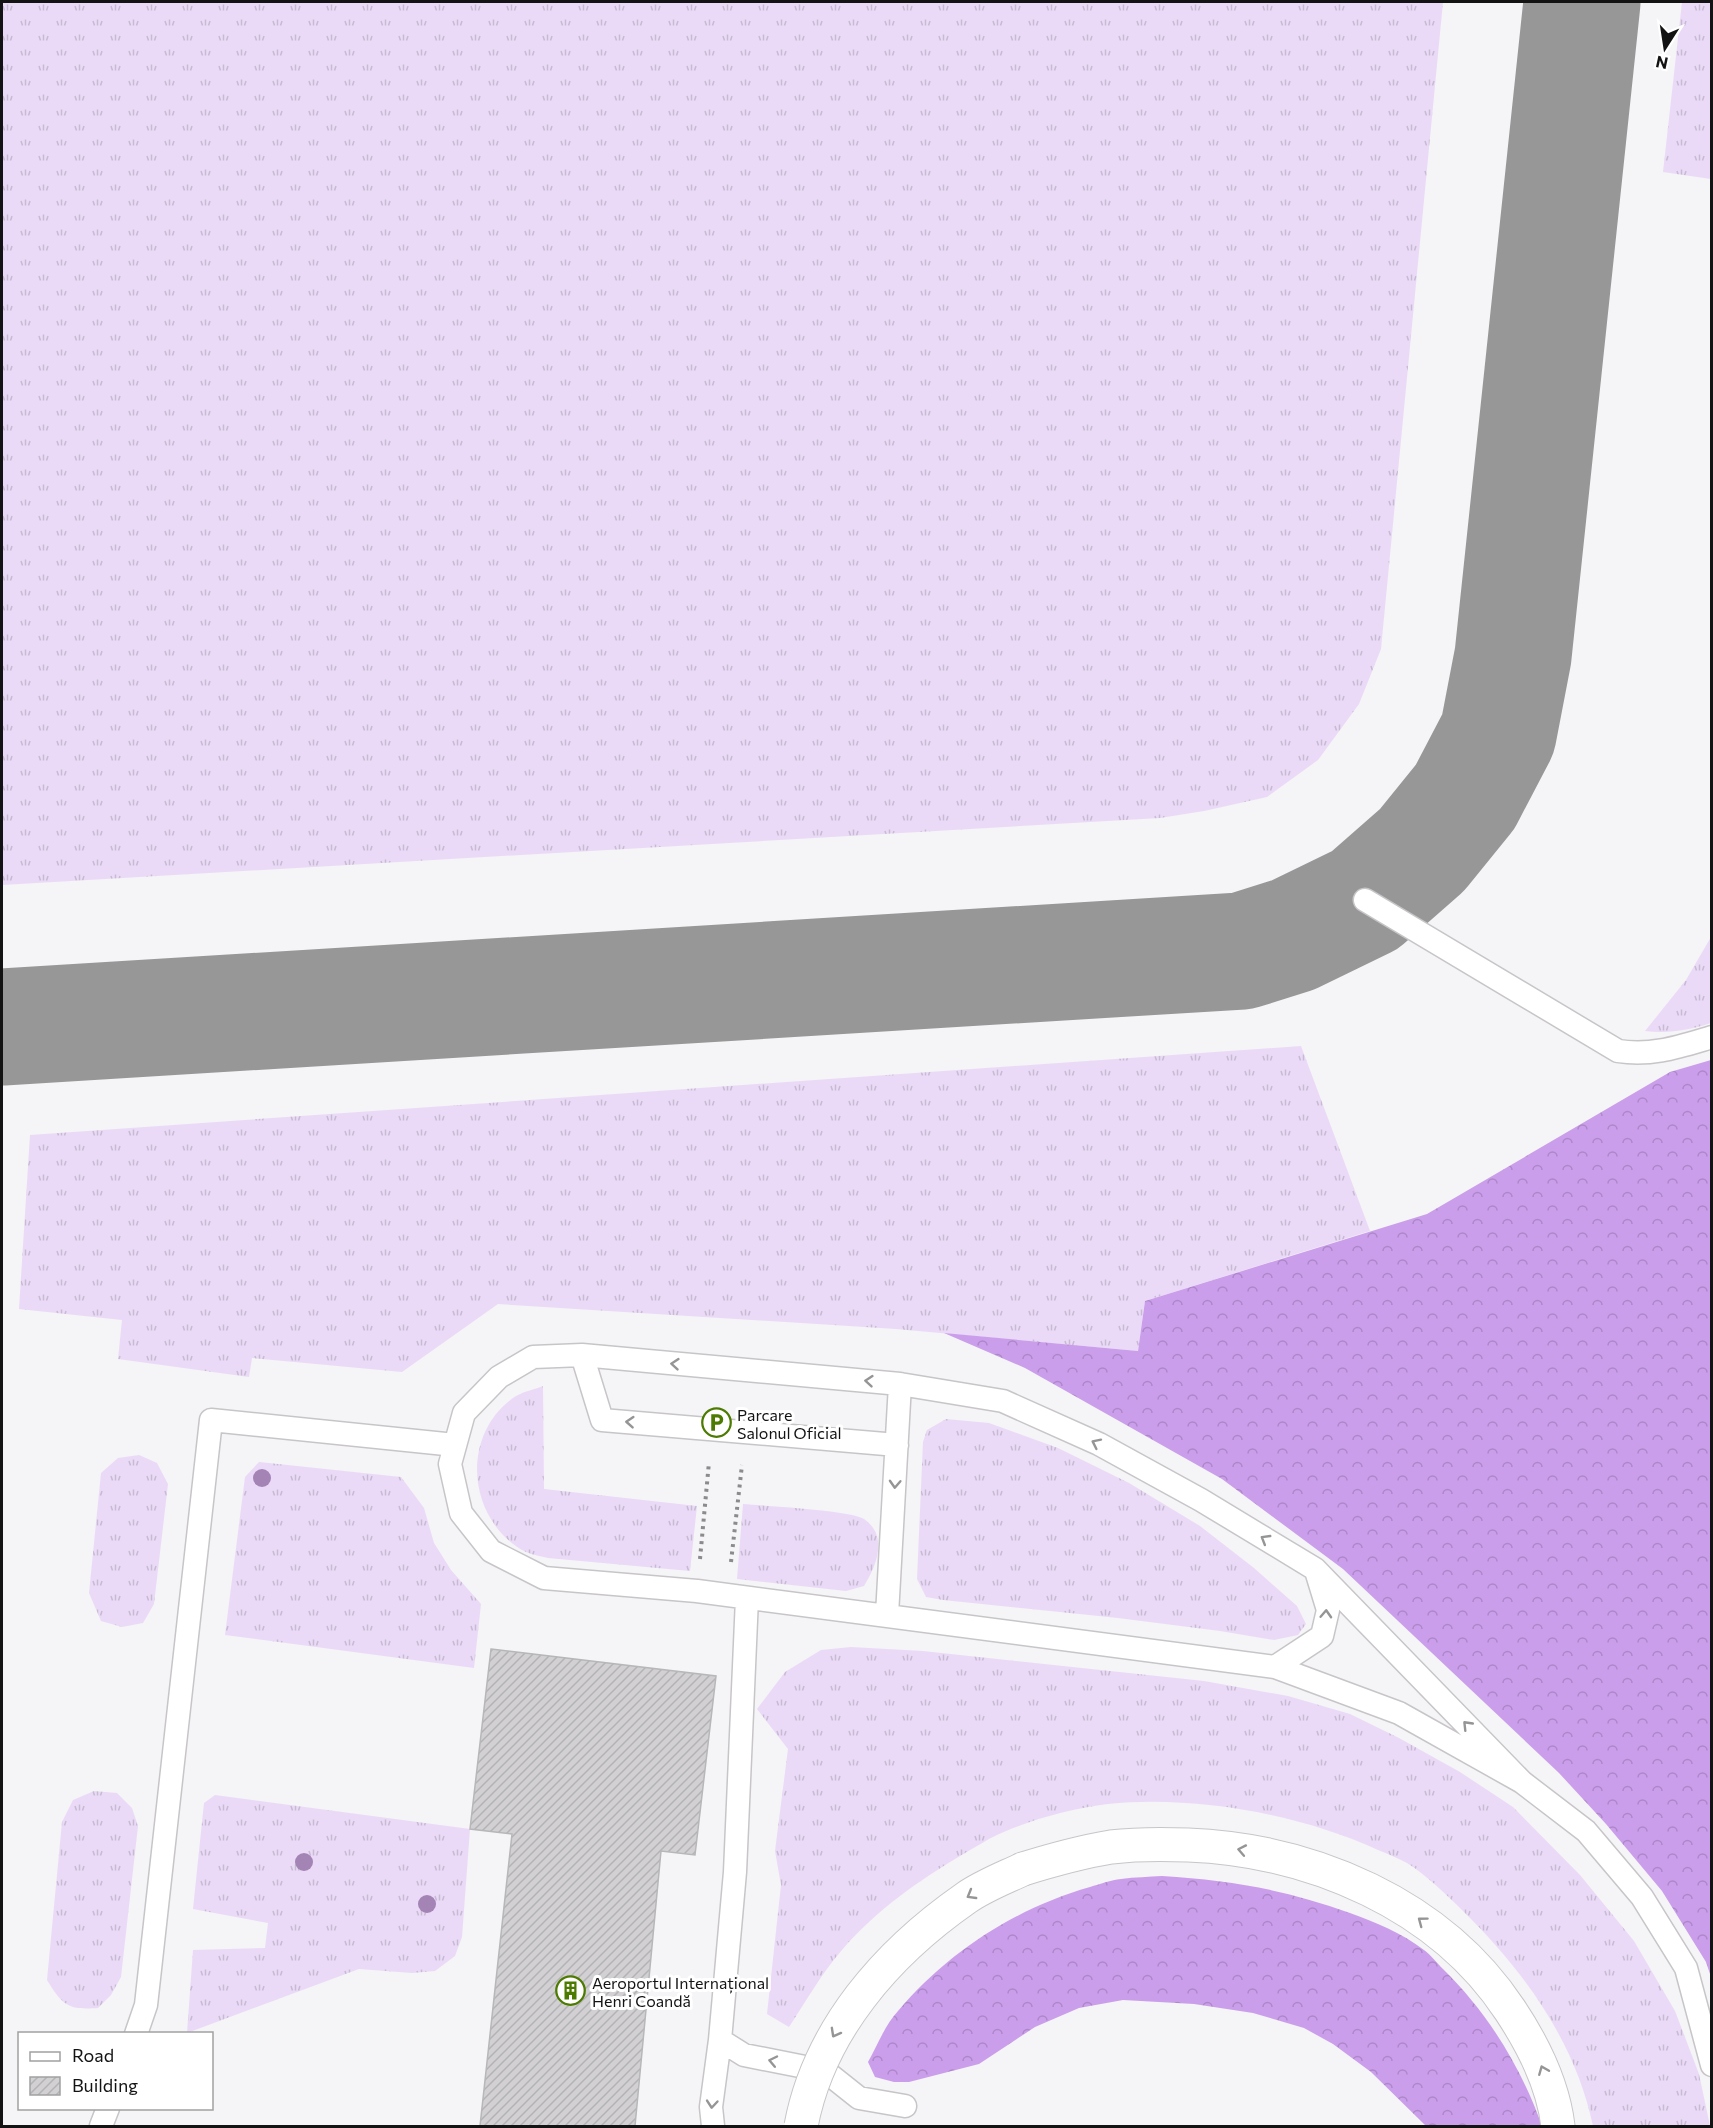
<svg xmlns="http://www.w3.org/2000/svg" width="1713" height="2128" font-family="Commissioner,sans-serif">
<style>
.grass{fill:url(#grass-tufts)}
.forest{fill:url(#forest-crowns)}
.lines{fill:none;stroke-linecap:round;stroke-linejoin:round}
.taxiway{stroke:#989798;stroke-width:117}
.building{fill:url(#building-hatch);stroke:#b7b6b8;stroke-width:1.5}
.service-casing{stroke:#c7c5c8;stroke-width:25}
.tertiary-casing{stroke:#c7c5c8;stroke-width:35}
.path{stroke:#8b8a8c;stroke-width:4;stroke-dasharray:3 4.5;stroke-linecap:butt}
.service{stroke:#fff;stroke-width:22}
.tertiary{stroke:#fff;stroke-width:33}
.tertiary-bridge-casing{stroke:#c7c5c8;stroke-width:35;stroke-linecap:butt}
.tertiary-bridge{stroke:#fff;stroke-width:33}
.tree{fill:#a384b5}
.oneway{stroke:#959595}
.labels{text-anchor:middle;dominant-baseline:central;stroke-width:6;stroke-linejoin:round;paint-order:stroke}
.poi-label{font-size:16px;fill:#131314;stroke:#fff;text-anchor:start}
</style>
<defs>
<pattern id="grass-tufts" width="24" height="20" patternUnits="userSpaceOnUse" patternTransform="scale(1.5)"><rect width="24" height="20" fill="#eadaf7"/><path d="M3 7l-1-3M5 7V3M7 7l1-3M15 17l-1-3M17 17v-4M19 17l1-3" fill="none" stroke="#c8bad3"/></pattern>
<pattern id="forest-crowns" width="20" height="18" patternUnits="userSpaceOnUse" patternTransform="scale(1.5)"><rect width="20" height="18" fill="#cb9eeb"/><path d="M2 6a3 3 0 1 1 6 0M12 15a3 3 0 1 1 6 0" fill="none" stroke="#ad87c9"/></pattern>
<pattern id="building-hatch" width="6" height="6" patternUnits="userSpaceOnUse" patternTransform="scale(1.5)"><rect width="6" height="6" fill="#d2d0d3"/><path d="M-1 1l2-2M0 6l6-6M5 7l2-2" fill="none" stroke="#b3b2b4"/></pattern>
</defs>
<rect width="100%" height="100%" fill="#f5f4f6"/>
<path class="grass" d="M2,2H1443L1381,649L1359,704L1318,760L1267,797L1204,811L1160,818L2,885Z
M1682,2H1711V179L1663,172Z
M1711,937V1023C1689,1030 1669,1034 1645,1031L1686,980Z
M1301,1046L1370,1231L1145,1301L1138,1351L896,1329L498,1304L402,1372L252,1358L249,1377L118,1359L122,1320L19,1309L30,1135Z
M543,1386L544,1489L697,1506L690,1571L548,1558C541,1556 533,1555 526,1552C468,1522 459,1437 513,1398C521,1392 533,1390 543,1386Z
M946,1419L989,1423L1058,1448L1129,1483L1200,1526L1254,1568L1297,1606L1306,1624L1298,1635L1274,1640L1220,1631L1118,1618L943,1600L926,1597L917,1579L923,1442L927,1430Z
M139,1455L157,1463L168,1484L154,1604L143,1623L122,1627L101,1621L89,1593L101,1473L118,1458Z
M259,1462L401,1477L424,1508L434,1543L451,1570L481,1604L474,1668L225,1635L245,1477Z
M743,1504C765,1506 850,1510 864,1519C889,1536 876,1567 864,1586L846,1591L737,1579Z
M851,1647L923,1651L1204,1681L1288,1696L1350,1714L1399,1738L1460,1772L1513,1807L1580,1875L1634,1941L1675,2011L1699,2074L1710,2126H1593C1575,2041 1524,1971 1463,1911C1447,1895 1426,1875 1407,1863C1398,1858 1388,1854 1378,1850C1300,1814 1194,1795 1108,1804C1073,1808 1029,1820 997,1835C986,1840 976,1847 965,1853C921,1879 876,1910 842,1950C822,1973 806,2001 789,2027L767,2014L781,1885L775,1851L788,1749L757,1709L785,1672L821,1650Z
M94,1791L117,1793L132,1808L138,1826L121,1977L111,1995L98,2008C68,2010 63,2006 47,1980L62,1822L73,1800Z
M215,1795L470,1829L462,1937L455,1956L435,1971L412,1973L359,1969L187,2033L193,1950L265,1948L268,1923L193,1909L204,1803Z"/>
<path class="forest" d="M1711,1060H1712L1711,1977L1706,1962L1662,1891L1606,1824L1559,1773L1343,1569L1222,1479L1025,1368L944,1333L1138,1351L1145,1301L1427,1214L1670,1072Z
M1162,1876C1230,1880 1286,1890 1350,1913C1375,1922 1402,1933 1424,1950C1431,1955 1437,1963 1443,1969C1488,2013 1521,2067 1542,2126H1426L1371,2072L1333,2044L1304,2028L1253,2013L1194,2004L1123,2000L1079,2008L1035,2027L979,2064L909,2082H894L875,2077L868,2062C877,2046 885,2025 898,2011C948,1952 1016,1908 1090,1887C1100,1884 1111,1880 1121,1879C1135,1877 1149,1877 1162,1876Z"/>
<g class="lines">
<path class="taxiway" d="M2,1027L1242,951L1293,935L1365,900L1422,850L1465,797L1498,734L1513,656L1582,2"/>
</g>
<path class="building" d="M491,1649L716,1676L695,1855L661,1851L635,2126H480L512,1834L470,1829Z"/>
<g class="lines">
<defs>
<path id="service" d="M1365,900L1618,1051C1653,1056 1678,1047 1712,1037
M582,1355L602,1420L897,1445
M887,1615L900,1384
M1275,1667L1322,1636L1328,1610L1317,1574
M1522,1782L1315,1569L1201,1500L1099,1444L1003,1401L900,1384L582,1355L533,1357L499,1377L464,1413L450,1464L461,1513L491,1551L544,1578L697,1591L1275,1667L1399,1713L1522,1782L1586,1831L1642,1897L1686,1968L1712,2065
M136,2034L146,2005L211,1420L455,1445
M720,2040L744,2055L825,2071L859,2098L905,2106
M101,2126L108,2108
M713,2126L711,2107L720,2040L735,1872L747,1598"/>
<path id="tertiary" d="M1023,1869C1052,1860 1081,1852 1111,1847C1136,1844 1163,1844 1188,1845C1312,1850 1440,1904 1510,2010C1534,2046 1553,2084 1558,2126"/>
</defs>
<use href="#service" class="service-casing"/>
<use href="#tertiary" class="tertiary-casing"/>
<path class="path" d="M700,1559L709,1462
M731,1562L742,1465"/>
<use href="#service" class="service"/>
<use href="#tertiary" class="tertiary"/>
<defs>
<path id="tertiary-bridge" d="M801,2126C819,2030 887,1953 966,1898C983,1886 1004,1878 1023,1869"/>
</defs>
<use href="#tertiary-bridge" class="tertiary-bridge-casing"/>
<use href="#tertiary-bridge" class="tertiary-bridge"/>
</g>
<g class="tree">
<circle cx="262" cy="1478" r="9"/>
<circle cx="304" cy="1862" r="9"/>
<circle cx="427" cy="1904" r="9"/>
</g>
<defs><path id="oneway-chevron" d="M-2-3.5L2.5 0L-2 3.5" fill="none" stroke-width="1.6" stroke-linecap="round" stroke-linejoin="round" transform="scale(1.5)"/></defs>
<g class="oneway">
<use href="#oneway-chevron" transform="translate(675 1364) rotate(-175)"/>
<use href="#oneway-chevron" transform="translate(869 1381) rotate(-175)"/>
<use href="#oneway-chevron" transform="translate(630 1422) rotate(-176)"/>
<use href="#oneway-chevron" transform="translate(1096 1443) rotate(-154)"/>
<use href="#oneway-chevron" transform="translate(895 1484) rotate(93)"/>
<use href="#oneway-chevron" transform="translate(1265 1539) rotate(-149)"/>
<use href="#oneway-chevron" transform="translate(1326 1614) rotate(-87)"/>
<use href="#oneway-chevron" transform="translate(1467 1725) rotate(-134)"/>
<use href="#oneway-chevron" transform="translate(1242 1850) rotate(-169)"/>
<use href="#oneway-chevron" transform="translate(971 1895) rotate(150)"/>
<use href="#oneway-chevron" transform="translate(1422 1921) rotate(-143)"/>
<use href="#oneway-chevron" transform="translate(835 2033) rotate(119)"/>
<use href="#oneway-chevron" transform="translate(773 2061) rotate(-168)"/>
<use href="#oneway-chevron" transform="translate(1543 2070) rotate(-112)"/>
<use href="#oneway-chevron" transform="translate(712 2104) rotate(95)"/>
</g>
<defs>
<symbol id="parking-ring" viewBox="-11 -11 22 22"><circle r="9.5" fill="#fff" stroke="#4d7b00" stroke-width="1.5"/><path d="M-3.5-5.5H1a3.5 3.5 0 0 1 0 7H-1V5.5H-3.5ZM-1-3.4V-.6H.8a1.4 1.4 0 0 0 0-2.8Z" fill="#4d7b00"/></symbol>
<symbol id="building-ring" viewBox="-11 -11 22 22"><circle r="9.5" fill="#fff" stroke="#4d7b00" stroke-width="1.5"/><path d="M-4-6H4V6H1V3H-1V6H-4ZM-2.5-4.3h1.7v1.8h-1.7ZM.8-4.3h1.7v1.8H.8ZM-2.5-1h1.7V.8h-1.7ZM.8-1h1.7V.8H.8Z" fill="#4d7b00"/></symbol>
</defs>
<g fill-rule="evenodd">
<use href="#parking-ring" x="700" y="1406" width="33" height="33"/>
<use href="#building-ring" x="554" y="1974" width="33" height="33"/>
</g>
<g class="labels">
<g class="poi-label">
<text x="737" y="1414">Parcare<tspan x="737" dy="18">Salonul Oficial</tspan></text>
<text x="592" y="1982">Aeroportul Internațional<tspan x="592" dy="18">Henri Coandă</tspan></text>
</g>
</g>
<rect width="1713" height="2128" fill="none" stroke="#131314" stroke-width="6"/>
<rect x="18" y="2032" width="195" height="78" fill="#ffffff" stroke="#a1a1a1" stroke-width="1.5"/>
<rect x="30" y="2052" width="30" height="9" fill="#ffffff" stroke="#a1a1a1" stroke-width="1.5"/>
<text x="72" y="2062" font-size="18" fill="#131314">Road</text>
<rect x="30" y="2077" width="30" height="18" fill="url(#building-hatch)" stroke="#a1a1a1" stroke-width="1.5"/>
<text x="72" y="2092" font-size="18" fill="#131314">Building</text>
<g transform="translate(1665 48) rotate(192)" stroke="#ffffff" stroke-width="4.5" paint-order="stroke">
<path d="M0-4.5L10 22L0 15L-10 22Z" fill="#131314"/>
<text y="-9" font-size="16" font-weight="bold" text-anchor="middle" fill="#131314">N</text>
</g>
</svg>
